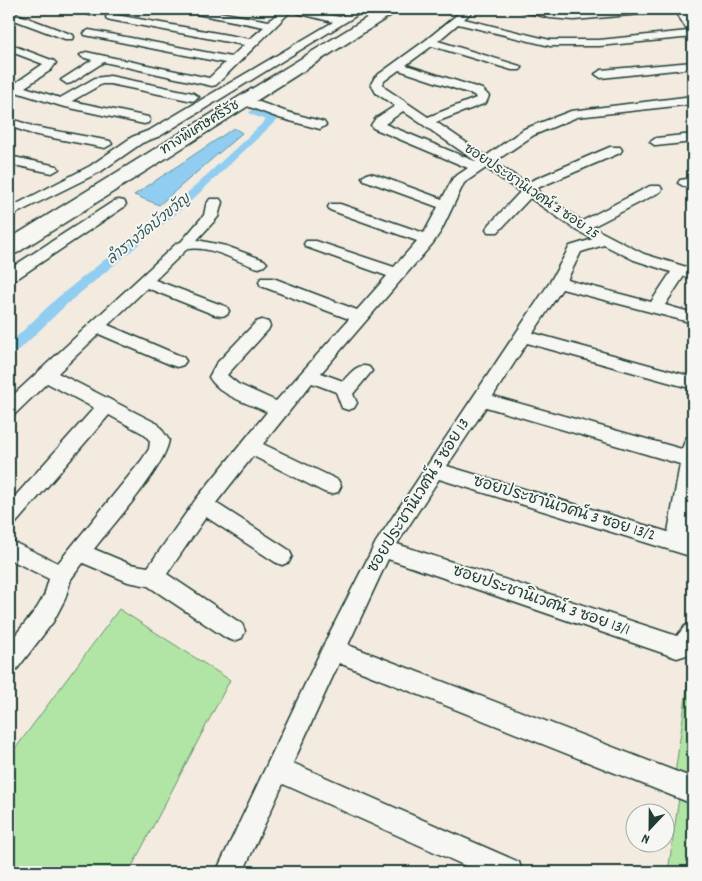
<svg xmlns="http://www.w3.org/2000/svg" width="702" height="881" font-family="Dekko,'Playpen Sans Thai',sans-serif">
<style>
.green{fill:#b1e5a6;stroke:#68916d}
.water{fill:#91cdf1;stroke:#6393a5}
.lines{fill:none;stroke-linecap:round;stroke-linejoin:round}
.canal{fill:#91cdf1;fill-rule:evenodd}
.minor-casing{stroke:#1f3d34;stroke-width:3}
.highway-casing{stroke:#1f3d34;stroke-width:3}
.minor{fill:#f6f6f2;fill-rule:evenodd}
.highway{fill:#f6f6f2;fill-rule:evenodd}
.labels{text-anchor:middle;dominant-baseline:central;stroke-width:4;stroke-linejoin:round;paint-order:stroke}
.far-street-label{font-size:14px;fill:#1f3d34;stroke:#f6f6f2}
.far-water-label{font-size:15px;font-style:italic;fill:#365a5a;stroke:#f6f6f2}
.street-label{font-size:16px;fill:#1f3d34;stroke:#f6f6f2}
</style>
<rect width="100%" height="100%" fill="#f3ebe0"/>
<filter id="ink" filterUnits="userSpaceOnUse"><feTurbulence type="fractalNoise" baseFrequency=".02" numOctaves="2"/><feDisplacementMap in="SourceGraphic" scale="10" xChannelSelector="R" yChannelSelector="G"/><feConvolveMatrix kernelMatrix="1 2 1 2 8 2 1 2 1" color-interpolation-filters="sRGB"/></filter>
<g filter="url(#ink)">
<path class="green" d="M119,609L230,680L129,872H9V757Z
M693,647V788L674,781Z
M680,791L693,796V872H668Z"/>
<path class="water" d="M234,128L242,133L159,205L134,195Z"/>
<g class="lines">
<path class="canal" d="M254,109L278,119L191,201L67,304L14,355L9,357V344L57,298L183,197L266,120L250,114L249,112Z"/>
<defs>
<path id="minor" d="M76,9H91L95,12L90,15Z
M181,9H202L269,21L281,10H289L290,12L216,85L212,86L104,62L71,83L67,84L61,80L92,60L82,57L80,55L86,52L209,78L225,63L85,35L84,33L89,30L231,57L244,45L111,20L107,19L106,17L107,15L111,14L250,39L264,27L186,12Z
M297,9L340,17L355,9H367L160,136L142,143L100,172L9,217V208L90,166L132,137L150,130L333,22L297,13L296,11Z
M464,9H475L464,19L550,40H599L688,31L674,9H684L693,23V37L599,46H550L458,24L438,41L520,66L522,68L520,70H512L432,46L406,65L482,89L489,96L486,103L436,122L486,156L524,129L571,111L693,96V104L577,117L534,135L494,162L526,183L610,147H620L622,150L620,153L535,189L582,221L650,186H660L662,189L660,192L592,227L644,254L693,269V279L684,276L665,305L693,313V323L562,289L533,333L693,377V389L527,343L493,396L682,449L686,438L693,436V500L687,537L693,539V557L439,479L397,544L677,636L685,626L693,623V653L677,658L388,559L348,645L693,778V804L339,663L293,763L519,862L522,872H479L283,784L243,872H216L325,642L376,542L550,282L570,246L593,239L576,230L530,198L498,232H488L486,229L488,226L520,192L486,168L464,183L441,231L433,243L321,373L343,381C351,373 357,363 369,367L372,371L353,394L357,403L354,408L348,410L342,408L336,392L312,383L263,444L338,480L341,486L338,492L331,494L324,492L253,456L216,503L289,550L292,556L289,562L282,565L275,562L206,517L167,574L242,624L245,631L242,638L234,641L226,638L148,586L128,582L83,563L71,579L65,599L53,622L17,669L9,672V643L37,608L44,596L49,579L9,559V540L58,563L141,461L149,449L150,441L144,434L109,415L16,523L9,525V503L94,408L47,383L15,414L9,416V399L177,243L181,242L204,215L206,205L210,199H220L222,202L218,217L197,240L226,246L264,260L267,263L264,266L259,268C236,262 212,245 187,249L155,280L227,307L229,311L227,315L221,316L215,315L147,288L108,325L183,357L186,361L183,365L177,367L171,365L99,334L58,373L158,424L169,440C164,469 114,523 94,549L130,564L148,567L196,499L267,412C248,403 220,396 209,377L216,364L256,322L262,320L268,322L270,326L268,330L227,375L238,384L276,401L349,319L261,286L259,282L261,278H273L357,310L387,276L306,247L304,244L306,241H316L394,267L417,241L330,210L328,207L330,204H340L424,233L438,207L364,180L362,177L369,173L374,174L442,199L453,178L468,168L373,128L371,125L376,118L395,106L376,93L371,84L375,77L426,40ZM399,70L474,95L476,98L428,117L385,88L383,84L384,81ZM403,111L477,162L385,124ZM604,245L634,260L671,272L651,302L567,280L581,252ZM486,407L680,464L668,532L447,466Z
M520,9C538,8 555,13 573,14C605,14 637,7 669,9L664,12L574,20L550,18L521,11Z
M9,11L73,35L74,37L73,39H65L9,18Z
M9,44L54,61L56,63L51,70L25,87L60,98L95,78L110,76L193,93L199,97L193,101L110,84H102L72,101L148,117L150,120L148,123L144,124L61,106L16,92L9,94V82L14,84L43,64L9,51Z
M693,62V68L601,78L595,74L601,70Z
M251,99L287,112L324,122L326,125L320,129L279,118L247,106L245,103Z
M9,118L35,127L110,141L112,144L105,148L32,134L9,126Z
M693,134V142L656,146L650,142L656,138Z
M9,156L57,166L59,169L52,173L9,164Z
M693,178V186L685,187L678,183L680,180Z
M119,200L124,201L126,204L124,207L15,280L9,281V269L114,201Z"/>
<path id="highway" d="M381,9H399L396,12L17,253L9,255V239Z"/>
</defs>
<use href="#minor" class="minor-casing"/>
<use href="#highway" class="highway-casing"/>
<use href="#minor" class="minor"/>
<use href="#highway" class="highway"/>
</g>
</g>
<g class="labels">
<g class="far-street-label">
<text transform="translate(200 128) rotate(-32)">ทางพิเศษศรีรัช</text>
<text transform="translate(531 192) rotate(34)">ซอยประชานิเวศน์ 3 ซอย 25</text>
</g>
<g class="far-water-label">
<text transform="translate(149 230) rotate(-39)">ลำรางวัดบัวขวัญ</text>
</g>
<g class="street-label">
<text transform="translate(419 496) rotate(-58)">ซอยประชานิเวศน์ 3 ซอย 13</text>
<text transform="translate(564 509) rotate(17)">ซอยประชานิเวศน์ 3 ซอย 13/2</text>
<text transform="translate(541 601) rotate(19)">ซอยประชานิเวศน์ 3 ซอย 13/1</text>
</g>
</g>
<rect width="702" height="881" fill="none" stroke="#f6f6f2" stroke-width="30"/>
<rect x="15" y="15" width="672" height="851" fill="none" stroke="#1f3d34" stroke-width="2" filter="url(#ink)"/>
<g transform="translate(650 828) rotate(202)"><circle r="24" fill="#f6f6f2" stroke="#a0aca6"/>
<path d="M0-4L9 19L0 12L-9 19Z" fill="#1f3d34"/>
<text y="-8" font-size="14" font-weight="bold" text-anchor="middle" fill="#1f3d34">N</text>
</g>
</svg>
